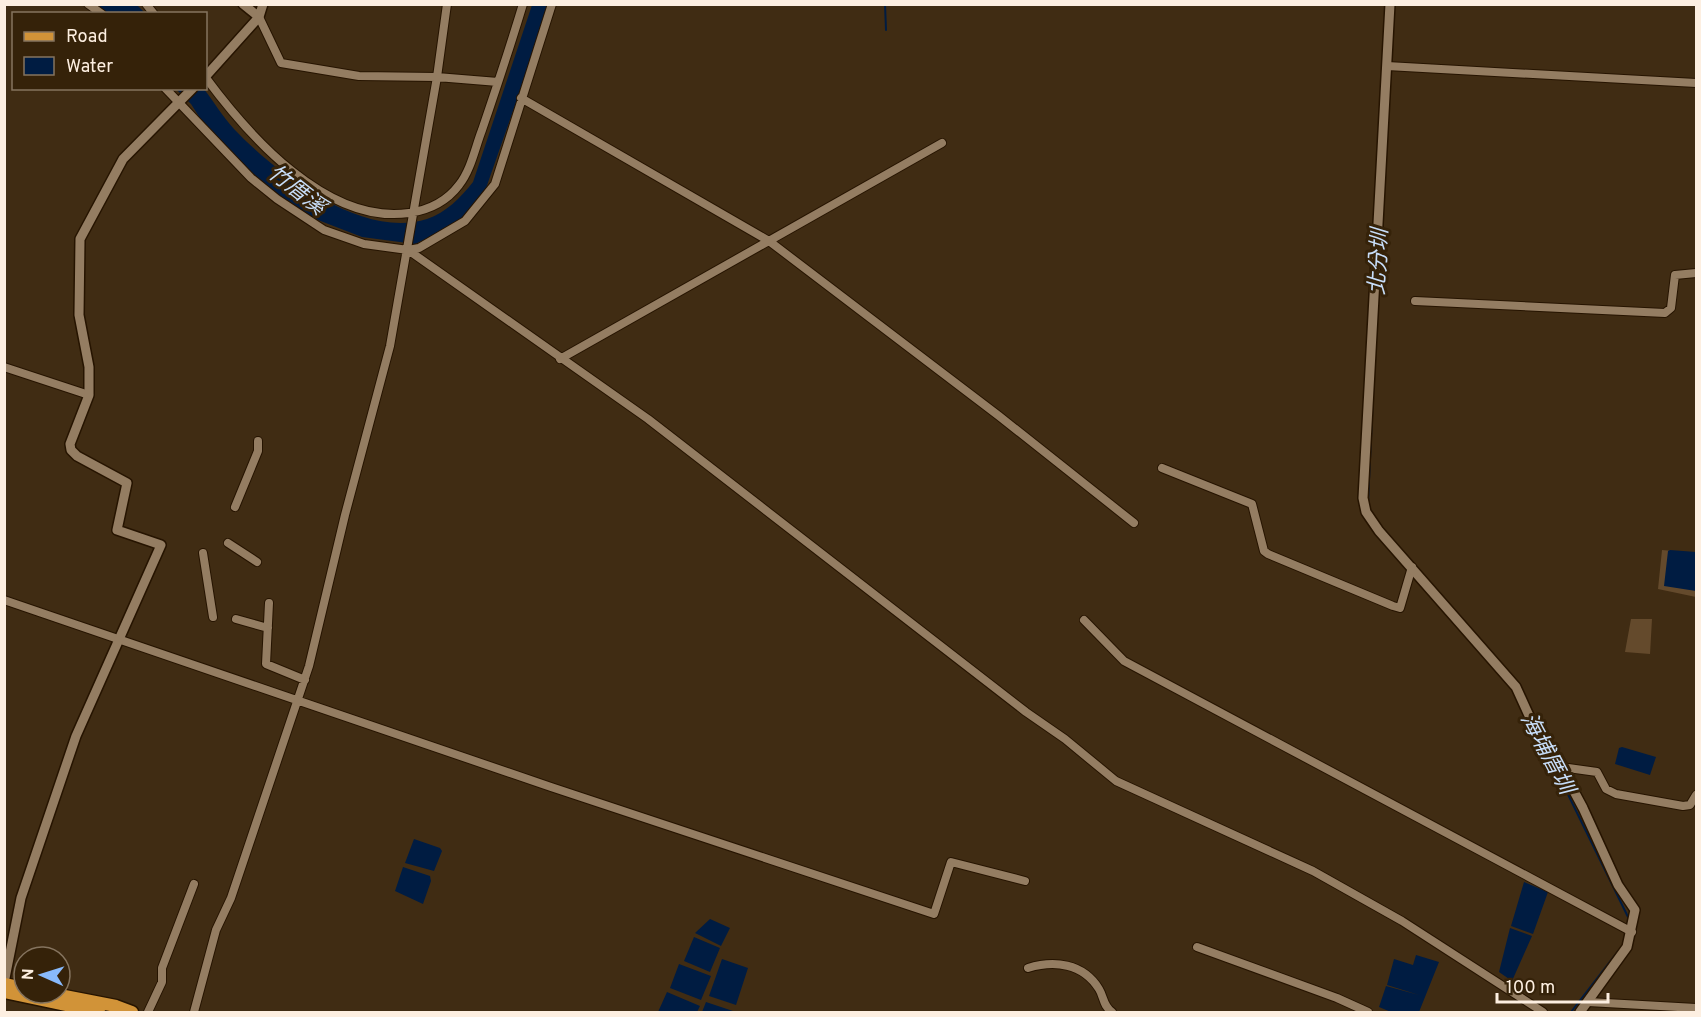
<svg xmlns="http://www.w3.org/2000/svg" width="1701" height="1017" font-family="Overpass,'Noto Sans TC',sans-serif">
<style>
.green{fill:#644a2c}
.water{fill:#001c42}
.lines{fill:none;stroke-linecap:round;stroke-linejoin:round}
.stream{stroke:#001c42;stroke-width:2}
.minor-casing{stroke:#261400;stroke-width:10}
.tertiary-casing{stroke:#261400;stroke-width:12}
.primary-casing{stroke:#261400;stroke-width:15}
.minor{stroke:#947d62;stroke-width:8}
.tertiary{stroke:#947d62;stroke-width:9}
.primary{stroke:#d19338;stroke-width:12}
.labels{text-anchor:middle;dominant-baseline:central;stroke-width:6;stroke-linejoin:round;paint-order:stroke}
.water-label{font-size:22px;font-style:italic;fill:#c7ddf8;stroke:#352209}
</style>
<rect width="100%" height="100%" fill="#402c13"/>
<path class="green" d="M1662,550L1696,553V597L1658,589Z
M1631,619H1652L1650,654L1625,652Z"/>
<path class="water" d="M98,5H137L145,13H107Z
M532,5H550L484,194L463,221L415,244L362,237L318,220L271,192L212,137L191,104L176,89H204C214,102 223,117 234,129C276,173 362,240 427,219C446,213 461,197 473,182Z
M1670,550L1696,552V591L1664,586L1668,551Z
M1622,747L1656,757L1650,775L1615,764L1619,748Z
M414,839L440,848L442,851L434,871L405,863Z
M403,867L430,876L431,881L423,904L395,891Z
M1524,882L1548,892L1533,934L1511,926Z
M710,919L730,928L721,946L695,933Z
M1510,928L1532,936L1512,981L1499,972Z
M694,937L720,948L710,972L684,961Z
M1416,955L1439,962L1419,1012H1391L1379,1007L1386,986L1419,995L1387,985L1394,959L1413,965Z
M722,959L748,968L736,1005L709,996Z
M679,964L711,976L701,1000L670,988Z
M667,992L700,1006L697,1012H658Z
M706,1002L733,1011L732,1012H702Z"/>
<g class="lines">
<path class="stream" d="M885,4L886,30
M1368,502L1375,352
M1367,520L1373,530
M1526,720L1532,735L1558,774L1629,919
M1571,1012L1619,950"/>
<defs>
<path id="minor" d="M88,4L102,14
M146,4L154,14
M259,17L281,63L359,76L437,77L498,82
M1387,66L1696,83
M206,78C249,136 327,225 409,213C429,210 447,201 459,185C471,170 475,148 482,130C496,89 510,47 523,4
M165,88L251,178L277,199L324,230L364,244L408,250L419,248L465,221L495,184L552,4
M521,98L769,241L999,416L1134,523
M408,250L648,419L1026,712L1065,739L1116,781L1313,871L1402,921L1543,1012
M1415,301L1665,313L1671,308L1675,275L1696,273
M560,359L942,143
M4,367L89,395
M1162,468L1252,504L1264,551L1268,554L1393,606L1400,608L1412,567
M235,507L258,451V441
M228,543L257,562
M203,553L213,617
M4,600L551,787L934,914L951,862L1025,881
M269,603L266,664L305,680
M236,619L268,628
M1084,620L1124,661L1632,932
M1561,767L1597,772L1606,789L1616,794L1683,806L1690,805L1696,795
M1197,947L1337,998L1368,1012
M1028,968C1054,960 1083,963 1099,989C1104,997 1103,1006 1112,1012
M1588,1002L1696,1008
M148,1012L162,982V968L194,884
M194,1012L216,930L231,898L309,666L345,515L390,346L437,77L447,4"/>
<path id="tertiary" d="M243,4L259,17
M1390,4L1363,498L1366,512L1379,531L1516,687L1531,720L1561,767L1583,808L1618,885L1635,910L1627,947L1580,1012
M206,76L259,17L263,4
M4,983L21,898L76,736L161,545L117,530L127,483L77,456L71,450L70,444L89,395V367L79,315L80,239L123,159L193,88"/>
<path id="primary" d="M4,984L24,988
M4,992L99,1012
M49,993L116,1006L132,1012"/>
</defs>
<use href="#minor" class="minor-casing"/>
<use href="#tertiary" class="tertiary-casing"/>
<use href="#primary" class="primary-casing"/>
<use href="#minor" class="minor"/>
<use href="#tertiary" class="tertiary"/>
<use href="#primary" class="primary"/>
</g>
<g class="labels">
<g class="water-label">
<text transform="translate(296 191) rotate(38)">竹厝溪</text>
<text transform="translate(1380 262) rotate(-87)">北分圳</text>
<text transform="translate(1546 754) rotate(62)">海埔厝圳</text>
</g>
</g>
<rect width="1701" height="1017" fill="none" stroke="#fdefe1" stroke-width="12"/>
<rect x="12" y="12" width="195" height="78" fill="#352209" stroke="#85745f" stroke-width="1.5"/>
<rect x="24" y="32" width="30" height="9" fill="#d19338" stroke="#85745f" stroke-width="1.5"/>
<text x="66" y="42" font-size="18" fill="#fdefe1">Road</text>
<rect x="24" y="57" width="30" height="18" fill="#001c42" stroke="#85745f" stroke-width="1.5"/>
<text x="66" y="72" font-size="18" fill="#fdefe1">Water</text>
<g transform="translate(42 975) rotate(273)"><circle r="28" fill="#352209" stroke="#85745f" stroke-width="1.5"/>
<path d="M0-4.5L10 22L0 15L-10 22Z" fill="#88bafc"/>
<text y="-9" font-size="16" font-weight="bold" text-anchor="middle" fill="#fdefe1">N</text>
</g>
<path d="M1497 993v9h111v-9" fill="none" stroke="#fdefe1" stroke-width="3"/>
<text x="1506" y="993" font-size="18" fill="#fdefe1" stroke="#352209" stroke-width="4.5" paint-order="stroke">100 m</text>
</svg>
